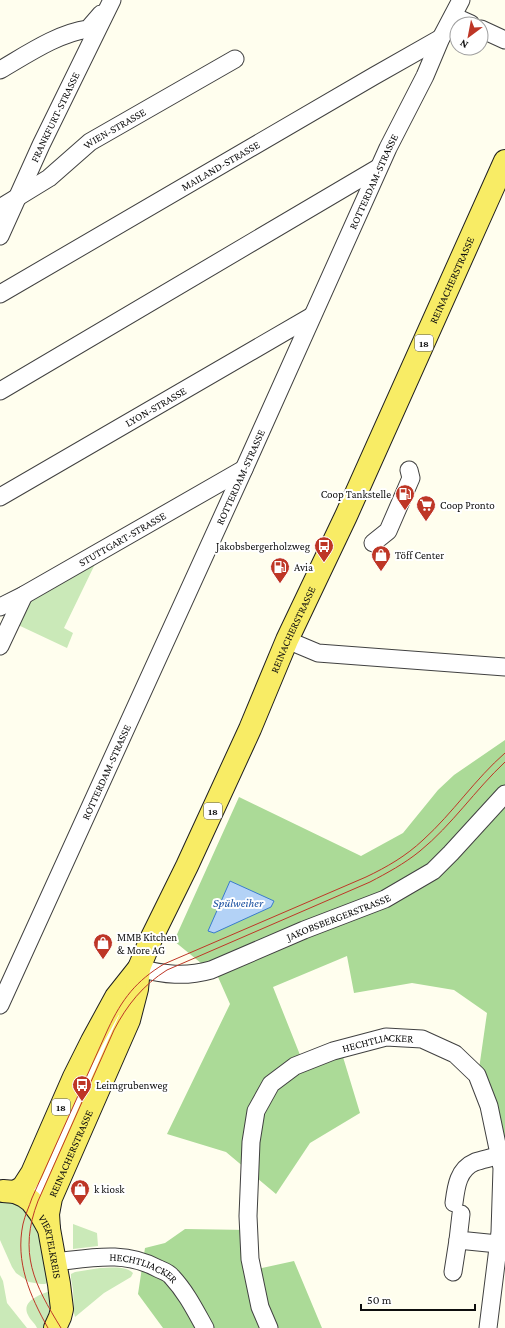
<svg xmlns="http://www.w3.org/2000/svg" width="505" height="1328" font-family="'Crimson Pro',serif">
<style>
.green{fill:#cae9b8}
.forest{fill:#abda97}
.water{fill:#b3d2f6;stroke:#3a7bcd}
.lines{fill:none;stroke-linecap:round;stroke-linejoin:round}
.minor-casing{stroke:#414141;stroke-width:19}
.major-casing{stroke:#1f1f1f;stroke-width:24}
.minor{stroke:#fff;stroke-width:17}
.major{stroke:#f8ec65;stroke-width:22}
.tram{stroke:#be3626;stroke-width:1}
.labels{text-anchor:middle;dominant-baseline:central;stroke-width:4;stroke-linejoin:round;paint-order:stroke}
.shield{fill:#fff;stroke:#565656;stroke-width:1}
.shield-label{font-size:10px;font-weight:bold;fill:#0e0e0e}
.street-label{font-size:11px;fill:#0e0e0e;stroke:#fff}
.poi-label{font-size:11px;fill:#0e0e0e;stroke:#fff;text-anchor:start}
.water-label{font-size:12px;font-style:italic;fill:#174e9f;stroke:#fff}
</style>
<rect width="100%" height="100%" fill="#fffeee"/>
<path class="green" d="M96,562L64,628L73,633L67,648L16,624L26,603Z
M0,1199L17,1200L37,1223L43,1257L52,1280L45,1284H41L29,1282L16,1273L12,1267L0,1240Z
M73,1224L97,1233L98,1246L73,1249Z
M100,1268C110,1268 125,1265 133,1273L131,1277L104,1293L75,1317L74,1313L73,1290L71,1278V1274L75,1272Z
M0,1275L3,1281L7,1303L27,1328H0Z
M54,1290L56,1301L45,1326L43,1328H37C35,1323 30,1320 28,1315C20,1300 44,1293 54,1290Z"/>
<path class="forest" d="M505,740V1146L479,1069L487,1013L454,990L412,983L354,993L347,956L273,987L306,1070L318,1065L343,1057L360,1113L310,1143L276,1194L226,1152L167,1134L230,1004L218,977L174,941L239,797L361,856L403,833L438,790L454,775Z
M185,1229L249,1230L253,1270L294,1261L322,1328H163L138,1294L145,1248L165,1243Z"/>
<path class="water" d="M230,881L274,901L271,907L214,933L208,931Z"/>
<g class="lines">
<defs>
<g id="minor">
<path d="M453,16L471,24"/>
<path d="M481,29L505,40"/>
<path d="M0,70C26,55 58,33 88,29L101,14"/>
<path id="s1" d="M0,208L49,178L90,142L235,59"/>
<path id="s2" d="M0,236L41,145L112,0"/>
<path id="s3" d="M0,294L374,76L441,38"/>
<path d="M0,391L378,168"/>
<path id="s4" d="M0,497L312,316"/>
<path d="M373,543L388,531L411,478L409,470"/>
<path id="s5" d="M0,607L24,595L244,469"/>
<path d="M287,640L318,653L505,667"/>
<path d="M0,646L24,595"/>
<path id="s6" d="M139,968C164,975 186,977 211,970L304,930L385,899L433,871L451,853L505,794"/>
<path id="s7" d="M0,1005L244,469L388,148L425,76L441,38L461,0"/>
<path d="M33,1203L112,1027L123,1007"/>
<path d="M454,1203C456,1187 458,1169 475,1162C483,1159 492,1158 499,1155"/>
<path d="M461,1214L458,1240L498,1244"/>
<path id="s8" d="M55,1262C91,1258 125,1250 159,1269C164,1271 169,1273 172,1277C186,1292 195,1310 205,1328"/>
<path d="M453,1272L458,1240"/>
<path id="s9" d="M269,1328L260,1307L250,1259L248,1216L251,1142L256,1111L271,1084L295,1066L333,1051L386,1037L422,1039L455,1054L477,1075L489,1106L502,1168L500,1232L488,1328"/>
</g>
<g id="major">
<path id="s10" d="M3,1191L15,1192L24,1196L31,1201L40,1213L49,1229L59,1284L62,1309L60,1317L55,1328"/>
<path id="s11" d="M15,1192L23,1187L32,1173L74,1077L92,1041L116,997L139,968L151,939L187,866L250,729L287,640L346,516L505,161"/>
<path id="s12" d="M49,1229L48,1214L51,1198L129,1020L137,989L139,968"/>
</g>
</defs>
<use href="#minor" class="minor-casing"/>
<use href="#major" class="major-casing"/>
<use href="#minor" class="minor"/>
<use href="#major" class="major"/>
<path class="tram" d="M48,1328C30,1296 15,1262 23,1224C25,1215 29,1207 32,1198L108,1029C122,999 136,981 164,964L366,877C387,867 406,856 423,840C453,813 475,779 505,753
M61,1328C34,1284 18,1253 38,1201L114,1030C127,1005 143,985 167,970L370,882C387,873 404,864 420,851C452,825 475,790 505,762"/>
</g>
<defs>
<symbol id="fuel-pin" viewBox="-11 -11 22 30"><path d="M0 17L-7.5 6A9.5 9.5 0 1 1 7.5 6Z" fill="#be3626" stroke="#fff"/><path d="M-5.5-6h7V0h2V4h1.3V-2.5L3-4.5l.8-.8L6-3V5H2.5V1h-1V6h-7ZM-4.2-4.7v3.2H.2V-4.7Z" fill="#fff"/></symbol>
<symbol id="supermarket-pin" viewBox="-11 -11 22 30"><path d="M0 17L-7.5 6A9.5 9.5 0 1 1 7.5 6Z" fill="#be3626" stroke="#fff"/><path d="M-6-5.5h2.5l.6 2H6L4.5 2H-2.5L-4.4-4H-6ZM-1.5 3.2a1.3 1.3 0 1 0 .1 0ZM3 3.2a1.3 1.3 0 1 0 .1 0Z" fill="#fff"/></symbol>
<symbol id="bus-pin" viewBox="-11 -11 22 30"><path d="M0 17L-7.5 6A9.5 9.5 0 1 1 7.5 6Z" fill="#be3626" stroke="#fff"/><path d="M-5-6H5V4H4V6H2V4H-2V6H-4V4H-5ZM-3.5-4V0h7V-4ZM-3.5 1.2v1.5H-2V1.2ZM2 1.2v1.5H3.5V1.2Z" fill="#fff"/></symbol>
<symbol id="shop-pin" viewBox="-11 -11 22 30"><path d="M0 17L-7.5 6A9.5 9.5 0 1 1 7.5 6Z" fill="#be3626" stroke="#fff"/><path d="M-5-2.5h2.3a2.7 3.5 0 0 1 5.4 0H5L5.5 6h-11ZM-1.5-2.5h3a1.5 2.3 0 0 0-3 0Z" fill="#fff"/></symbol>
</defs>
<g fill-rule="evenodd">
<use href="#fuel-pin" x="394" y="483" width="22" height="30"/>
<use href="#supermarket-pin" x="415" y="494" width="22" height="30"/>
<use href="#bus-pin" x="313" y="535" width="22" height="30"/>
<use href="#shop-pin" x="370" y="544" width="22" height="30"/>
<use href="#fuel-pin" x="269" y="556" width="22" height="30"/>
<use href="#shop-pin" x="92" y="932" width="22" height="30"/>
<use href="#bus-pin" x="71" y="1074" width="22" height="30"/>
<use href="#shop-pin" x="69" y="1178" width="22" height="30"/>
</g>
<g class="labels">
<g class="shield">
<rect x="415" y="335" width="18" height="16" rx="3"/>
<rect x="204" y="803" width="18" height="16" rx="3"/>
<rect x="52" y="1099" width="18" height="16" rx="3"/>
</g>
<g class="shield-label">
<text x="424" y="343">18</text>
<text x="213" y="811">18</text>
<text x="61" y="1107">18</text>
</g>
<g class="street-label">
<text stroke="none"><textPath href="#s2" startOffset="131">FRANKFURT-STRASSE</textPath></text>
<text stroke="none"><textPath href="#s1" startOffset="140">WIEN-STRASSE</textPath></text>
<text stroke="none"><textPath href="#s3" startOffset="255">MAILAND-STRASSE</textPath></text>
<text stroke="none"><textPath href="#s7" startOffset="904">ROTTERDAM-STRASSE</textPath></text>
<text stroke="none"><textPath href="#s11" startOffset="1014">REINACHERSTRASSE</textPath></text>
<text stroke="none"><textPath href="#s4" startOffset="180">LYON-STRASSE</textPath></text>
<text stroke="none"><textPath href="#s7" startOffset="580">ROTTERDAM-STRASSE</textPath></text>
<text stroke="none"><textPath href="#s5" startOffset="140">STUTTGART-STRASSE</textPath></text>
<text stroke="none"><textPath href="#s11" startOffset="630">REINACHERSTRASSE</textPath></text>
<text stroke="none"><textPath href="#s7" startOffset="256">ROTTERDAM-STRASSE</textPath></text>
<text stroke="none"><textPath href="#s6" startOffset="211">JAKOBSBERGERSTRASSE</textPath></text>
<text stroke="none"><textPath href="#s9" startOffset="368">HECHTLIACKER</textPath></text>
<text stroke="none"><textPath href="#s12" startOffset="80">REINACHERSTRASSE</textPath></text>
<text stroke="none"><textPath href="#s10" startOffset="81">VIERTELKREIS</textPath></text>
<text stroke="none"><textPath href="#s8" startOffset="91">HECHTLIACKER</textPath></text>
</g>
<g class="poi-label">
<text x="391" y="494" text-anchor="end">Coop Tankstelle</text>
<text x="440" y="505">Coop Pronto</text>
<text x="310" y="546" text-anchor="end">Jakobsbergerholzweg</text>
<text x="395" y="555">Töff Center</text>
<text x="294" y="567">Avia</text>
<text x="117" y="937">MMB Kitchen<tspan x="117" dy="13">&amp; More AG</tspan></text>
<text x="96" y="1085">Leimgrubenweg</text>
<text x="94" y="1189">k kiosk</text>
</g>
<g class="water-label">
<text x="238" y="903">Spülweiher</text>
</g>
</g>
<g transform="translate(469 36) rotate(212)"><circle r="19" fill="#ffffff" stroke="#9f9f9f"/>
<path d="M0-3L7 15L0 10L-7 15Z" fill="#be3626"/>
<text y="-6" font-size="11" font-weight="bold" text-anchor="middle" fill="#0e0e0e">N</text>
</g>
<path d="M361 1304v6h114v-6" fill="none" stroke="#0e0e0e" stroke-width="2"/>
<text x="367" y="1304" font-size="12" fill="#0e0e0e" stroke="#ffffff" stroke-width="3" paint-order="stroke">50 m</text>
</svg>
